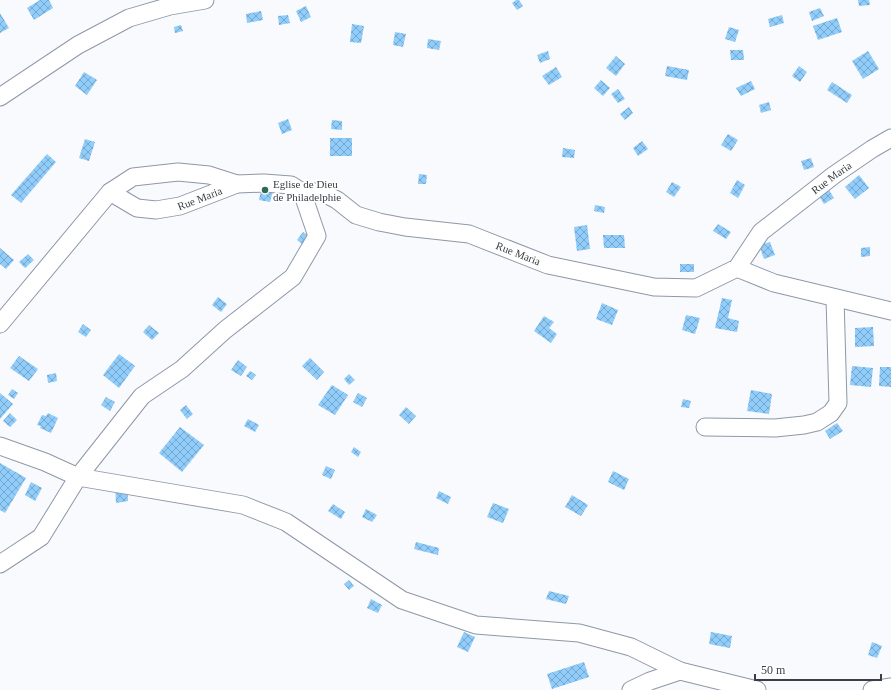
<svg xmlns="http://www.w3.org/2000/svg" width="891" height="690" font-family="'Times New Roman',serif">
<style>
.building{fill:url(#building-cross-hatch)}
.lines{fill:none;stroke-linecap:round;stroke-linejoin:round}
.street-casing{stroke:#8e98a7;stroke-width:19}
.street{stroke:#fff;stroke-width:17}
.poi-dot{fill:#316a52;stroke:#fff;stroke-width:1.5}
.labels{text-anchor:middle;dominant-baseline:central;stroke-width:3.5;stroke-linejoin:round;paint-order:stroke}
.street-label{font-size:11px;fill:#393d44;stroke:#fff}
.poi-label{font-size:11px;fill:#393d44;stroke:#fff;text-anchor:start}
</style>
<defs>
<pattern id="building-cross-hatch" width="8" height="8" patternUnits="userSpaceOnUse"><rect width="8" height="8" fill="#90cdfa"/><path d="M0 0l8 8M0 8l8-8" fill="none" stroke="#77a8cc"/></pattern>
</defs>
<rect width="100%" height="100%" fill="#f8fafe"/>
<path class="building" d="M40,0H49L53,8L34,20L27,8Z
M516,0H519L523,6L517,10L512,3Z
M858,0H869L870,5L859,6Z
M306,6L311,17L301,22L296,11Z
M820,8L824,16L812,21L809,12Z
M261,11L263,20L247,23L246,14Z
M0,13L9,28L0,33Z
M288,15L290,23L279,25L278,16Z
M782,15L784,23L770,27L768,19Z
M837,18L842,32L818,40L813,26Z
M352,24L364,26L361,43L350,42Z
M181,25L183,31L175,33L174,27Z
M729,27L739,30L735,42L725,39Z
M395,32L406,34L403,47L393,45Z
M428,39L441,41L439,50L427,48Z
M730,50H743L744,60H731Z
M548,51L550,59L540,63L537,55Z
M868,51L879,69L863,79L852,61Z
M616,56L625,64L616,76L606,68Z
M667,66L689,70L687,80L665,76Z
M799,66L807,72L800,82L792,76Z
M556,67L562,77L549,85L542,76Z
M84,72L97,80L87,95L75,86Z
M601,80L610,88L603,96L594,88Z
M751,81L755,89L741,96L736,88Z
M832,82L852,95L847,103L827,90Z
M618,89L625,99L618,103L611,94Z
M769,102L771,110L761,113L759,105Z
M629,107L633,113L625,120L620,114Z
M288,119L292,130L282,134L278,123Z
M332,120L342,121V130L331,129Z
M728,134L738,140L731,151L721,145Z
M330,138H352V156H330Z
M85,139L95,142L89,161L79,158Z
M642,141L648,149L638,156L633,148Z
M563,148L575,150L574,158L562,157Z
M47,154L56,162L21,203L11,195Z
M811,158L814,167L804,170L801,161Z
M419,174L427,175L426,184H418Z
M859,175L869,188L855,199L845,187Z
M737,180L745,185L738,198L730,193Z
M672,182L681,187L674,197L666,192Z
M262,185L274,188L270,202L259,200Z
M829,190L834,198L824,204L819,196Z
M595,205L605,207L604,213L594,211Z
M718,224L731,232L726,239L713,231Z
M587,225L590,249L577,251L574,227Z
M303,232L309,236L302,244L297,240Z
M603,235H624L625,248H604Z
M770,242L775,255L764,259L759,245Z
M870,247V256L861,257V248Z
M0,248L14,260L6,269L0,264Z
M28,254L34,260L25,268L19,262Z
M680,264H694V272H680Z
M218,297L227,304L221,312L212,305Z
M722,298L732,300L728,318L739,321L737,332L715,328Z
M602,303L618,310L612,325L596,319Z
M686,315L700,318L695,334L682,330Z
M544,316L554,322L549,328L557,334L551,343L534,331Z
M83,324L91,330L86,337L78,332Z
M149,325L159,333L152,340L143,332Z
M873,327L874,346L855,347V328Z
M119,354L135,366L119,388L103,375Z
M19,356L38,369L29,381L10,368Z
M310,358L324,372L317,380L302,366Z
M238,360L247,367L241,376L231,370Z
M852,366L873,368L871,387L850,385Z
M880,367H891V387L879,386Z
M250,371L256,375L252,380L246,376Z
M56,373L57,381L48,383L47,375Z
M349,374L355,380L349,385L344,379Z
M332,385L348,395L335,415L318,405Z
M12,389L18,393L14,399L8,395Z
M751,390L772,394L769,414L747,411Z
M0,393L13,404L0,419Z
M358,393L367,398L362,407L353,402Z
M106,397L115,402L110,411L101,405Z
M683,399L691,401L689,408L681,407Z
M186,405L193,414L187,419L180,410Z
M406,407L416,416L409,424L399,415Z
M10,413L17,420L10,427L3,421Z
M48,413L58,418L51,433L40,428L41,426L37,425L42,415L46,416Z
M248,419L259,425L255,432L244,426Z
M837,423L843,431L830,439L825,431Z
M180,427L204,445L182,472L159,453Z
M354,447L361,452L358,457L351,452Z
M0,463L26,478L5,513L0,510Z
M326,466L335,470L331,479L322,475Z
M613,471L629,479L624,490L608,482Z
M31,482L42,488L35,501L25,495Z
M127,484L128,501L116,503L115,485Z
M439,491L451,497L448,504L436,498Z
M572,495L588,505L581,516L565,507Z
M493,503L509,509L503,523L487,517Z
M333,504L345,512L341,519L328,511Z
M366,509L377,515L372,522L362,517Z
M416,542L439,548L438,555L414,549Z
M349,580L354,586L349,590L344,584Z
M549,591L569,596L566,604L546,599Z
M371,599L382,605L378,613L367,608Z
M464,632L475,637L468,652L457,647Z
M711,632L732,636L730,648L709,644Z
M872,642L882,646L877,658L868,655Z
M584,662L589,677L552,689L547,674Z"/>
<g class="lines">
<defs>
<g id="street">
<path d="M0,97L78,45L129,18L170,6L205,0"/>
<path id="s1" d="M110,192L137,208L156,210L180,206L237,184L264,183L291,185L302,192H321L337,200L356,215L379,222L405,227L469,234L548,265L654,287L696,288L737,268L761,232L834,175L872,149L891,138"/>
<path d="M737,268L774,283L891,311"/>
<path d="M0,324L110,192L133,177L178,172L209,175L237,184"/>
<path d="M705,427L775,428L804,425L817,422L831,413L838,403L835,298"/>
<path d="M0,446L45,462L78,477L243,505L286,522L402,600L476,625L579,633L631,647L680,671"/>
<path d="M0,564L41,537L78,477L142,396L182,369L225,330L293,277L317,236L302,192"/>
<path d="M631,690L650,681L680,671L757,690"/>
<path d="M872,690L891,687"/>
</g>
</defs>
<use href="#street" class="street-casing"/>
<use href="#street" class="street"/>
</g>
<circle class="poi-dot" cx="265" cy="190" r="4"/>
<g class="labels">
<g class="street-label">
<text stroke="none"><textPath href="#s1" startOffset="792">Rue Maria</textPath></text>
<text stroke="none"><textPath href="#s1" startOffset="96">Rue Maria</textPath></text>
<text stroke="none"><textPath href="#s1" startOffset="432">Rue Maria</textPath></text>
</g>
<g class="poi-label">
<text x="273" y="184">Eglise de Dieu<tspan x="273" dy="13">de Philadelphie</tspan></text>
</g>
</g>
<path d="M755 674v6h126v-6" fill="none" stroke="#393d44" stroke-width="2"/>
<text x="761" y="674" font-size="12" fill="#393d44" stroke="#ffffff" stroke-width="3" paint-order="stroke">50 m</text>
</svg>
